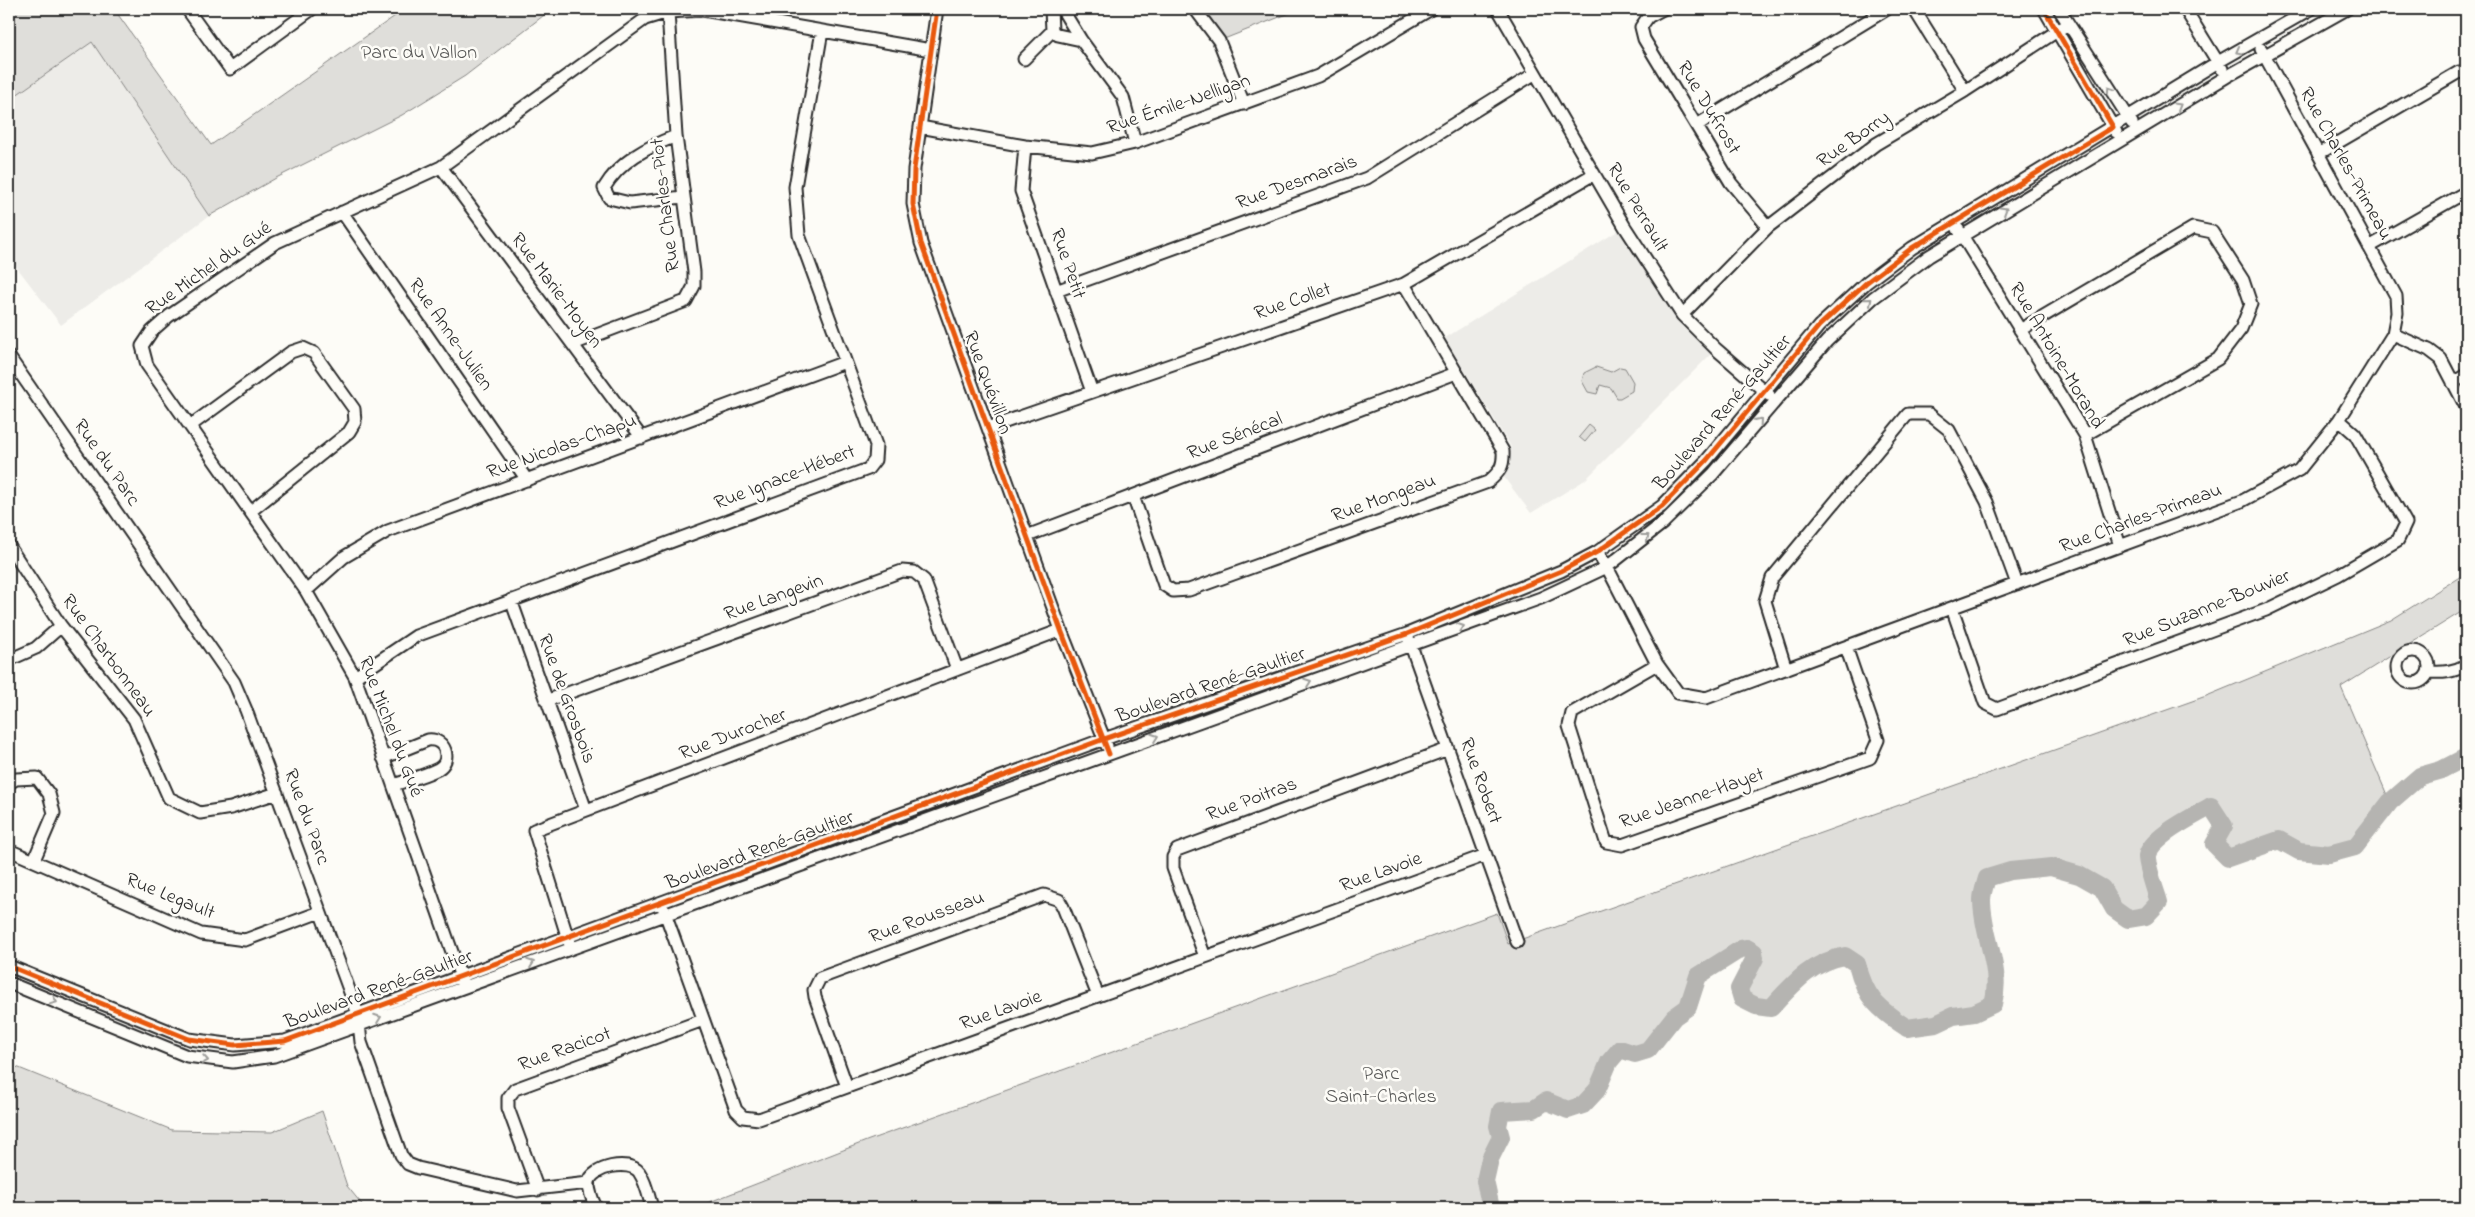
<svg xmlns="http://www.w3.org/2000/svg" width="2475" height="1217" font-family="'Indie Flower',sans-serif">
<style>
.built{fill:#edece8}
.green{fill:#dfdeda;stroke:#858482}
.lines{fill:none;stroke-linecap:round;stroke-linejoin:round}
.river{stroke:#b5b4b1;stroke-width:18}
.minor-casing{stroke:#2b2b2b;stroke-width:15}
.minor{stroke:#fdfcf7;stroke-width:11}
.cycleway-casing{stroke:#fdfcf7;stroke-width:8}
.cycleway{stroke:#e8590c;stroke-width:5}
.oneway{stroke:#9e9e9b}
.labels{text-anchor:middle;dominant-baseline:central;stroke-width:5;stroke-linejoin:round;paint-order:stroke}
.park-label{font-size:20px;fill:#585857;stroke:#fdfcf7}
.street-label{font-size:20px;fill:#2b2b2b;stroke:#fdfcf7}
</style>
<rect width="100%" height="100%" fill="#fdfcf7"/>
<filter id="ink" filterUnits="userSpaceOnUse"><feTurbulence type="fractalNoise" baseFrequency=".02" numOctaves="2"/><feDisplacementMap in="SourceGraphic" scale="10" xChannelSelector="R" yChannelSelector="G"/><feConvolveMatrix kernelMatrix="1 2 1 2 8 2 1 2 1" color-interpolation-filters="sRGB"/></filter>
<g filter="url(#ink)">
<path class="built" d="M92,42L209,216L61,325L9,257V100Z
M1621,229L1682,327L1712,353L1585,480L1531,513L1503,476L1511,458V447L1445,338Z"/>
<path class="green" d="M9,9H114L211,145L405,9H552L465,76L402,115L276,178L209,216L92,42L9,100Z
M1195,9H1300L1219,41Z
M1596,367L1611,372L1620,367L1625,368L1633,382L1632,391L1620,398H1617L1611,388L1600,385L1597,394L1588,392L1582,381L1584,373Z
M1589,425L1595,430L1585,442L1579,437Z
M2466,573V609L2341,687L2390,802L2355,847L2329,854L2299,851L2279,840L2228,858L2214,844L2224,826L2211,807C2194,817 2151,836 2147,856C2146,864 2156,892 2159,902L2146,916L2128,919L2114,909L2102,888L2079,875L2051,867L2010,871L1987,878C1986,885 1982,893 1982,900C1982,936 2003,968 1993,1004L1974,1013L1953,1016L1936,1024L1907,1028C1878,1008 1866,1000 1857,964L1845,956C1811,962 1793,984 1771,1008L1756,1006L1742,999L1739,989L1755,958L1753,952L1747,948L1741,949L1698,976L1688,1007L1674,1017L1648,1050L1635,1054L1620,1050L1609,1062L1597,1090L1583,1105L1568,1110L1546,1101L1534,1109L1501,1111L1498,1126L1501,1137L1490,1159L1485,1181L1491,1208H709L707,1203L869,1140L1497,913L1508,944L2209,695L2391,620Z
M9,1064L172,1130L272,1132L322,1111L347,1186L365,1208H9Z"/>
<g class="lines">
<path class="river" d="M1491,1208L1485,1181L1490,1159L1501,1137L1498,1126L1501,1111L1534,1109L1546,1101L1568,1110L1583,1105L1597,1090L1609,1062L1620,1049L1635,1054L1648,1050L1674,1017L1688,1007L1698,976L1741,949L1747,948L1754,952L1755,958L1739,989L1742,999L1756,1006L1771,1008C1793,984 1811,962 1845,956L1857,964C1866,1000 1878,1008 1907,1028L1936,1024L1953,1016L1974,1013L1993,1004C2003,968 1982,936 1982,900C1982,893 1985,885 1987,878L2010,871L2051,867L2079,875L2102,888L2114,909L2128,919L2146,916L2159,902C2156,892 2146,864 2147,856C2151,836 2195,816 2211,806L2224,826L2214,844L2228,858L2279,840L2299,851L2329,854L2355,847L2390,802L2420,776L2441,770L2466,757"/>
<defs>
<path id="minor" d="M187,9L230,69L312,9
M937,9L914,169L913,204L921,243L1061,630L1107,746
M1051,9L1052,31L1058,35L1081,40
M1062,9L1081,40L1123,97L1135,143
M1195,9L1219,41L1244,104
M1498,9L1625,227L1682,315L1716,349L1769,395
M1663,9L1648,17L1641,27L1644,39L1731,183L1768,227
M1914,9L1965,91
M2044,9L2116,132
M2059,9L2132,123
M2185,9L2222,69
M1024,59L1052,31
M1697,125L1887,9
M920,127L1025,146L1092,153L1135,143L1318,76L1431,9
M676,136C647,147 620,161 604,188L609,198L630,203L683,197
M1025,146L1021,191L1092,392
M2318,154L2459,72L2466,73
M441,167L642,438
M342,212L527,480
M1958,229L2085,435L2120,546
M2369,247L2466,192
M1056,291L1367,178L1534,74
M1682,315L1768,227L1876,144L1965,91L2068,24
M2020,330L2193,228L2212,232L2243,280L2251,304L2241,329L2218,359L2085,435
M2393,334L2429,350L2441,359L2466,407
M573,344L686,301L694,286V272L676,136L668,12
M9,357L234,682L246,710L358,1014L361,1042L401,1155L408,1164L418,1168L517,1191L589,1183
M2453,383L2466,375
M190,426L291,352L303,348L314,353L354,409L355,422L349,432L251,511
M988,428L1404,284L1594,174
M1133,496L1164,585L1173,591L1189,590L1488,482C1500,472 1504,466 1503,451L1404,284
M1027,536L1456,373
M9,546L61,626L134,719L169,798L200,813L231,808L277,793
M1597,552L1607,567L1657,664L1678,693L1706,698L2242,501L2299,470L2339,420L2393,334L2397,313L2396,296L2261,49
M306,591L344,557L388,531L845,362
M511,600L586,810
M1952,608L1985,703L1997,709L2266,610L2338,575L2398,540L2406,523L2355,434L2339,420
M1409,640L1517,942
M2397 667a16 16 0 1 1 32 0a16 16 0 1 1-32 0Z
M9,660L36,648L61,626
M1657,664L1572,713L1569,726L1606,842L1622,845L1870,758L1878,740L1846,647
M1786,669L1765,601L1772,578L1908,414H1929L1949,430L1987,502L2017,584
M2429,672C2443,673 2454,672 2466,665
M355,677L416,636L868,469L875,460L876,445L799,235L795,187L822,31
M546,701L902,571L914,572L924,580L957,669
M383,758L428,740C445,738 453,760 438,769C424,776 408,780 393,785
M9,783L16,779L37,778L49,794L54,813L34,860
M9,850L201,934L245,940L320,912
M664,910L736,1110L743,1117L759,1119L1486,855
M569,942L534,830L1061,630
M1205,957L1173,868V857L1177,850L1448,749
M9,966L189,1039L235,1045L285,1041L1104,739L1407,634L1561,571L1597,552L1662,506L1706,461L1819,326L1867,282L1912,248L2218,62L2311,9
M9,983L187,1056L233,1062L274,1056L1541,598L1607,567L1663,523L1713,474L1827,341L1873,298L1929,256L2226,77L2347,9
M463,983L355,677L306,591L147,365L142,346L152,331L169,316L275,243L441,167L645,19L668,12L703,10L931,50
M847,1087L815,997L814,990L820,978L1044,895L1059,900L1063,907L1098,996
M538,1190L508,1108V1098L515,1089L703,1020
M596,1208C593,1201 588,1190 589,1182C592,1167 629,1159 639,1172C646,1182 649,1197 652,1208"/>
</defs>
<use href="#minor" class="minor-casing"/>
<use href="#minor" class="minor"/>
<defs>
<path id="cycleway" d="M937,9L914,169L913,204L921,243L1061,630L1109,754
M9,966L189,1039L235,1045L285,1041L1104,739L1407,634L1561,571L1597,552L1662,506L1706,461L1819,326L1867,282L1912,248L2113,127L2044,9"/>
</defs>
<use href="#cycleway" class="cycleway-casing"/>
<use href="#cycleway" class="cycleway"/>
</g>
<defs><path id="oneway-chevron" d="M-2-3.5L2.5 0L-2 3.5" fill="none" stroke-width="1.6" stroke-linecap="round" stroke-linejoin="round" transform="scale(1.25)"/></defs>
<g class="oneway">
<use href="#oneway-chevron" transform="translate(2239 51) rotate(151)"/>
<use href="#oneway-chevron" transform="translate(2110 90) rotate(-123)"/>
<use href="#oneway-chevron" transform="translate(2178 106) rotate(-31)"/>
<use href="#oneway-chevron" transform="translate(2004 210) rotate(-31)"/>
<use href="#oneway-chevron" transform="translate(1869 301) rotate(-41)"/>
<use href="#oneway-chevron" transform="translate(1759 421) rotate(-49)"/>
<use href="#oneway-chevron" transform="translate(1646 537) rotate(-38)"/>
<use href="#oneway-chevron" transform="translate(1461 627) rotate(-20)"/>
<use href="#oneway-chevron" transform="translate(1308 682) rotate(-20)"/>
<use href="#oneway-chevron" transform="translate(1155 737) rotate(-20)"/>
<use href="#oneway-chevron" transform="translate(531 963) rotate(-20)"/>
<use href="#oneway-chevron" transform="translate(54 1001) rotate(22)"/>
<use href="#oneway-chevron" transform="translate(378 1018) rotate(-20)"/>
<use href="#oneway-chevron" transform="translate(205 1060) rotate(10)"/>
</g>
</g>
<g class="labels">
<g class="park-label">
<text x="419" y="53">Parc du Vallon</text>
<text x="1381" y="1074">Parc<tspan x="1381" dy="23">Saint-Charles</tspan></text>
</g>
<g class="street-label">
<text transform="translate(1179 105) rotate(-19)">Rue Émile-Nelligan</text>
<text transform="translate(1708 108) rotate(59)">Rue Dufrost</text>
<text transform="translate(1854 140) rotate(-35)">Rue Borry</text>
<text transform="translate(2345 164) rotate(61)">Rue Charles-Primeau</text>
<text transform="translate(1297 183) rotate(-20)">Rue Desmarais</text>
<text transform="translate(666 205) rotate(-97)">Rue Charles-Piot</text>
<text transform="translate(1637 208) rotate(59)">Rue Perrault</text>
<text transform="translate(1067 264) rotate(71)">Rue Petit</text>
<text transform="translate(209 269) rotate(-35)">Rue Michel du Gué</text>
<text transform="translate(556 291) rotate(53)">Rue Marie-Moyen</text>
<text transform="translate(1293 302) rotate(-19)">Rue Collet</text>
<text transform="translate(450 335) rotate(55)">Rue Anne-Julien</text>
<text transform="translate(2056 356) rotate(59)">Rue Antoine-Morand</text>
<text transform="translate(987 383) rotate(70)">Rue Quévillon</text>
<text transform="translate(1723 413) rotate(-49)">Boulevard René-Gaultier</text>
<text transform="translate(1235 437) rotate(-21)">Rue Sénécal</text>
<text transform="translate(562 447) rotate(-20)">Rue Nicolas-Chapu</text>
<text transform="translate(106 463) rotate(55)">Rue du Parc</text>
<text transform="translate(785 478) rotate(-21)">Rue Ignace-Hébert</text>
<text transform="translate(1384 499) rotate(-20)">Rue Mongeau</text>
<text transform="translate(2141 519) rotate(-20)">Rue Charles-Primeau</text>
<text transform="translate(774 598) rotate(-20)">Rue Langevin</text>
<text transform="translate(2207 609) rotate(-22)">Rue Suzanne-Bouvier</text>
<text transform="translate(108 656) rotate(54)">Rue Charbonneau</text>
<text transform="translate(1211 686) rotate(-19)">Boulevard René-Gaultier</text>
<text transform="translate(566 699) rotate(70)">Rue de Grosbois</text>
<text transform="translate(390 727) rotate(69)">Rue Michel du Gué</text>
<text transform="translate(733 735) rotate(-21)">Rue Durocher</text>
<text transform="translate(1480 781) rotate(70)">Rue Robert</text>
<text transform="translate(1692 799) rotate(-19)">Rue Jeanne-Hayet</text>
<text transform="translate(1252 800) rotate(-20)">Rue Poitras</text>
<text transform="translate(306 817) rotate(70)">Rue du Parc</text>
<text transform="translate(760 851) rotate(-20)">Boulevard René-Gaultier</text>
<text transform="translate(1381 873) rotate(-20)">Rue Lavoie</text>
<text transform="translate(170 897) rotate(22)">Rue Legault</text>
<text transform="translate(927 918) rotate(-20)">Rue Rousseau</text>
<text transform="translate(379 990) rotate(-20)">Boulevard René-Gaultier</text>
<text transform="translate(1001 1011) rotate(-20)">Rue Lavoie</text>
<text transform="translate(565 1050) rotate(-20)">Rue Racicot</text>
</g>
</g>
<rect width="2475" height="1217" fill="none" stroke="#fdfcf7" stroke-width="30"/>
<rect x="15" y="15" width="2445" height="1187" fill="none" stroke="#2b2b2b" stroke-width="2" filter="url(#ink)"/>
</svg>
